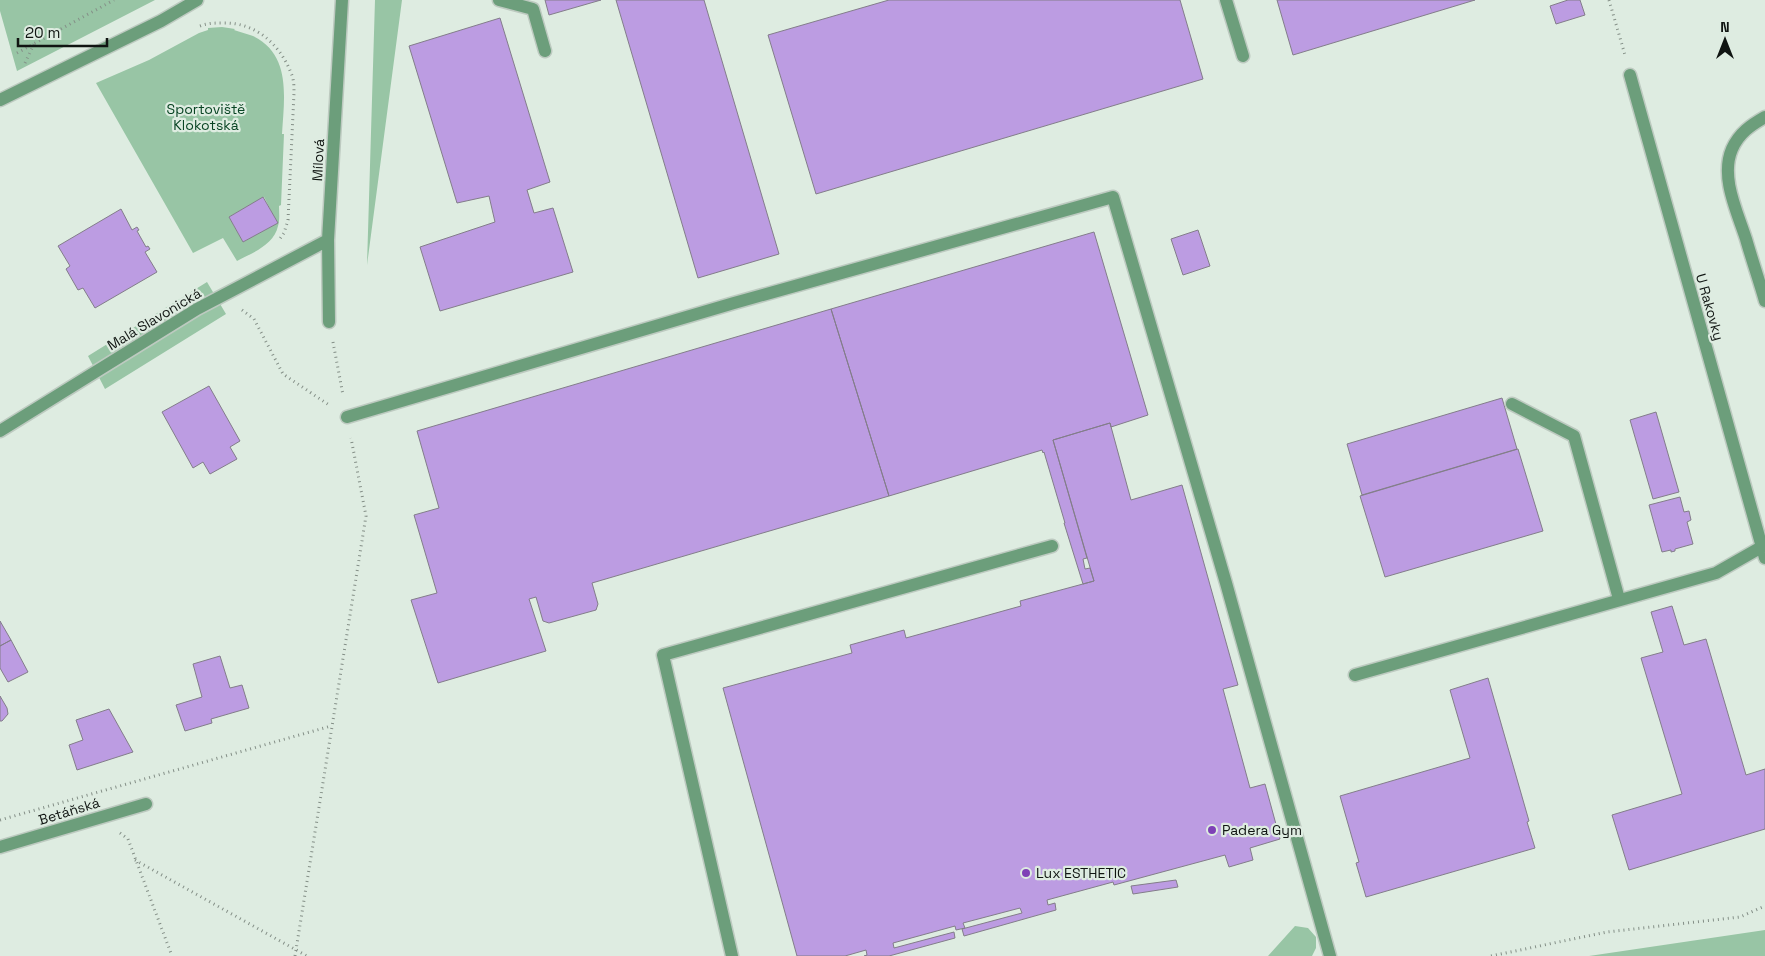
<svg xmlns="http://www.w3.org/2000/svg" width="1765" height="956" font-family="'Space Grotesk',sans-serif">
<style>
.green{fill:#98c5a5;fill-rule:evenodd}
.building{fill:#bc9ce2;stroke:#837d8a}
.lines{fill:none;stroke-linecap:round;stroke-linejoin:round}
.minor-casing{stroke:#bdcac0;stroke-width:15}
.path{stroke:#848f87;stroke-width:3;stroke-dasharray:1 4;stroke-linecap:butt}
.minor{stroke:#6c9e7b;stroke-width:12}
.poi-dot{fill:#7e41b6;stroke:#deece1;stroke-width:2}
.labels{text-anchor:middle;dominant-baseline:central;stroke-width:4.5;stroke-linejoin:round;paint-order:stroke}
.park-label{font-size:14px;fill:#084423;stroke:#deece1}
.street-label{font-size:14px;fill:#101512;stroke:#deece1}
.poi-label{font-size:14px;fill:#101512;stroke:#deece1;text-anchor:start}
</style>
<rect width="100%" height="100%" fill="#deece1"/>
<path class="green" d="M0,0H155L17,71L0,11Z
M375,0H402L367,265Z
M222,27L235,29L234,30C240,32 247,34 253,36C292,55 284,99 282,134H284L281,205L279,206C279,212 280,220 278,226C274,245 252,253 237,261L223,238L193,253L96,83L149,60L199,33L208,30V28ZM264,197L277,223L243,242L229,217Z
M207,282L226,314L105,389L88,356Z
M1295,926L1308,928L1316,937V948L1312,956H1268Z
M1765,930V956H1589Z"/>
<path class="building" d="M545,0H601L549,15Z
M616,0H704L779,254L698,278Z
M889,0H1180L1203,79L816,194L768,35Z
M1277,0H1475L1293,55Z
M1568,0H1580L1585,15L1556,24L1550,6Z
M500,18L550,182L527,190L534,213L553,208L573,272L440,311L420,247L495,222L489,196L457,203L409,46Z
M263,197L278,223L243,242L229,217Z
M121,209L132,230L137,227L139,230L137,231L146,247L148,246L150,249L145,252L157,272L95,308L83,288L78,290L66,269L70,266L58,246Z
M1198,230L1210,266L1183,275L1171,239Z
M1094,232L1148,415L1111,427L1110,423L1053,440L1087,558L1083,559L1085,569L1090,568L1094,581L1083,584L1064,523H1065L1044,452L1043,453L1042,450L889,496L831,309Z
M831,309L889,496L592,583L598,604L596,610L549,623L543,621L536,597L529,599L546,651L438,683L411,600L437,593L414,515L439,508L417,431Z
M209,386L240,441L230,447L237,459L210,474L203,462L193,468L162,412Z
M1502,398L1517,449L1362,495L1347,444Z
M1656,412L1679,492L1653,499L1630,420Z
M1110,423L1131,500L1182,485L1238,685L1223,689L1250,788L1265,784L1280,839L1250,848L1253,860L1229,867L1225,855L1114,885L1113,882L1047,900L1048,905L1055,903L1056,910L964,936L962,929L1022,913L1020,908L963,923L965,928L956,930L955,926L893,943L894,948L954,932L955,938L889,956H864L867,955L866,950L845,956H797L723,688L852,653L850,645L904,630L906,638L1021,606L1020,601L1094,581L1053,440Z
M1518,449L1543,531L1385,577L1360,496Z
M1680,497L1684,512L1689,511L1691,520L1687,522L1693,544L1675,549V551L1671,552V550L1662,552L1649,505Z
M1672,606L1684,645L1706,639L1746,775L1765,769V829L1629,870L1612,815L1682,794L1641,658L1663,652L1651,612Z
M0,621L11,640L0,646Z
M11,640L28,672L8,682L0,668V646Z
M220,656L230,688L242,685L249,708L211,719L212,723L185,731L176,705L202,697L193,664Z
M1488,678L1529,821L1527,822L1535,848L1366,897L1356,863L1359,862L1340,796L1470,758L1450,690Z
M0,696L7,708L8,714L2,721H0Z
M109,709L133,752L77,770L69,745L83,740L76,720Z
M1176,880L1178,887L1133,894L1131,886Z"/>
<g class="lines">
<defs>
<path id="minor" d="M499,0L533,9L545,51
M1226,0L1243,56
M1630,75L1765,558
M0,100L161,21L197,0
M1765,117C1751,125 1739,133 1732,149C1720,177 1737,211 1746,239C1752,260 1759,280 1765,301
M329,322L328,240L342,0
M1512,404L1574,436L1619,599
M347,417L734,303L1113,197L1226,583L1330,956
M0,431L197,309L328,240
M1355,675L1716,573L1765,545
M0,847L146,804
M732,956L663,655L1052,546"/>
</defs>
<use href="#minor" class="minor-casing"/>
<path class="path" d="M1609,0L1625,55
M200,26C208,23 215,23 223,23C255,22 280,44 291,73C294,79 294,87 294,93L288,220L284,233L279,240
M17,53L114,0
M25,63L34,44
M242,310L254,319L283,374L329,405
M333,342L343,395
M0,820L331,726
M120,833L128,839L172,956
M135,860L307,956
M295,956L366,516L351,438
M1491,956L1607,932L1740,917L1765,906"/>
<use href="#minor" class="minor"/>
</g>
<g class="poi-dot">
<circle cx="1212" cy="830" r="5"/>
<circle cx="1026" cy="873" r="5"/>
</g>
<g class="labels">
<g class="park-label">
<text x="206" y="109">Sportoviště<tspan x="206" dy="16">Klokotská</tspan></text>
</g>
<g class="street-label">
<text transform="translate(318 160) rotate(-87)">Mílová</text>
<text transform="translate(1710 307) rotate(74)">U Rakovky</text>
<text transform="translate(154 319) rotate(-31)">Malá Slavonická</text>
<text transform="translate(69 811) rotate(-17)">Betáňská</text>
</g>
<g class="poi-label">
<text x="1222" y="830">Padera Gym</text>
<text x="1036" y="873">Lux ESTHETIC</text>
</g>
</g>
<g transform="translate(1725 40)" stroke="#deece1" stroke-width="4" paint-order="stroke">
<path d="M0-4L9 19L0 12L-9 19Z" fill="#101512"/>
<text y="-8" font-size="14" font-weight="bold" text-anchor="middle" fill="#101512">N</text>
</g>
<path d="M18 38v8h89v-8" fill="none" stroke="#101512" stroke-width="2.5"/>
<text x="25" y="38" font-size="15" fill="#101512" stroke="#deece1" stroke-width="4" paint-order="stroke">20 m</text>
</svg>
